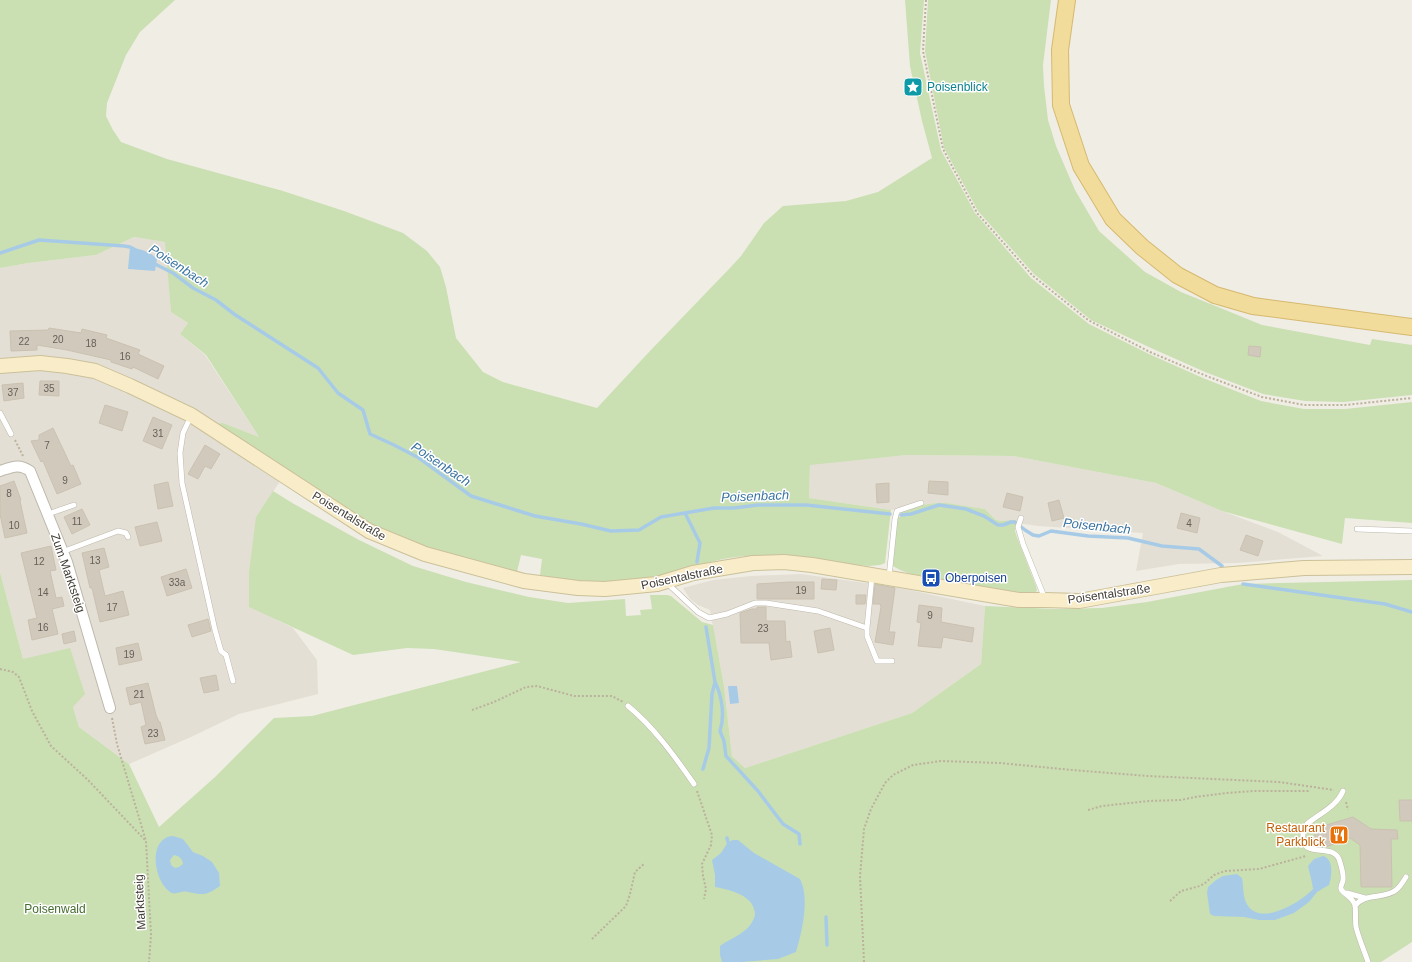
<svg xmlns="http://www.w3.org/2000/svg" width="1412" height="962" font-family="Arial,sans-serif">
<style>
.residential{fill:#e4dfd4}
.green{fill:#cae0b2}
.water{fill:#a7cbe7;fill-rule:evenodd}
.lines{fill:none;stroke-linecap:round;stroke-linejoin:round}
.stream{stroke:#a7cbe7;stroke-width:3.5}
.building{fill:#d1c9bc;stroke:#cac1b0}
.lane-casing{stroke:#beb8ac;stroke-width:6}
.street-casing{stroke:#beb8ac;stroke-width:12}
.secondary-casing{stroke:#cbc099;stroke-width:16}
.primary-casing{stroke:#d5b96e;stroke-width:18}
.path{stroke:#bbb19c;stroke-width:2;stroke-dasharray:2 2;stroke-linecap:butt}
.lane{stroke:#fff;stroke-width:5}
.street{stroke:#fff;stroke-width:10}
.secondary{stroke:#f8edc8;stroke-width:14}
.primary{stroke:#f2dc9c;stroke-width:16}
.labels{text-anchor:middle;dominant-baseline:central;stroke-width:3;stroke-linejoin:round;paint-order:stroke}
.number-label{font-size:10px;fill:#666057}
.culture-label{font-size:12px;fill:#0d838f;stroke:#fff;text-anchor:start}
.street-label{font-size:12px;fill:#423d35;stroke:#fff}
.transit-label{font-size:12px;fill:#164399;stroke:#fff;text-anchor:start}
.food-label{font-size:12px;fill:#c56008;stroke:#fff;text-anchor:end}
.park-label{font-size:12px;fill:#456d30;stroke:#fff}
.water-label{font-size:13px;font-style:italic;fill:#3b74a1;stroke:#fff}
</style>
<rect width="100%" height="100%" fill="#f0ede5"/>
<path class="residential" d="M134,237L166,242L171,312L188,323L180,334L205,355L259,437L223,423L287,471L256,517L275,619L293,628L317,660L318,694L239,714L191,737L129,764L79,727L73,707L23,659L0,572V268L29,263L96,255Z
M907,455L1013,456L1156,483L1222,511L1278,532L1323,556L1238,563L1179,564L1136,571L1143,533L1038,526L996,520L985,509L951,504L936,503L891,510L809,498L810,464Z
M801,574L895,587L985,606L981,664L912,713L745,768L732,756L724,686L710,610L698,605L690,599L683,588L713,580L751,576Z"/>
<path class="green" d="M0,0H175L140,32L126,55L107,103L106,116L113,130L121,142L167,159L283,191L344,211L403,233L427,251L440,267L446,287L456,338L483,372L503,382L597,408L649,352L729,269L741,256L764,223L783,206L846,201L878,192L932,158L922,121L910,66L905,0H924L920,53L941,150L975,213L1031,278L1089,324L1149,354L1203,378L1261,401L1304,409H1345L1412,402V523L1345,518L1342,544L1222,511L1156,483L1013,456L907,455L810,465L809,498L891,510L885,563L880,565L869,566C826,562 780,551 736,557C713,559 689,570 666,574C624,583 581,585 540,575L542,559L521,555L517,572L448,555L409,541L370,524L217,424L223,423L259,437L206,355L180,334L188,323L171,312L165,242L134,237L96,255L29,263L0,268Z
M928,0H1051L1043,65L1044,86L1048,120L1056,146L1075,190L1099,231L1145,272L1181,292L1223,309L1262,325L1370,345L1372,339L1412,345V395L1344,402L1305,401L1263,394L1205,372L1151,348L1091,320L1034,274L978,211L944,148L925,51Z
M273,491L294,504L359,540L413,566L466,582L529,597L568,603L625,599L626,616L641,615L640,610L652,609L650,595H667L671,596L702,622L713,625L724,686L732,756L745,768L912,713L981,664L985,606L1054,609L1102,608L1147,602L1243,584L1412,580V942L1381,962H0V572L23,659L70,648L85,694L73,707L79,727L129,764L159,827L215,777L274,718L312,716L521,662L434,649L407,648L353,655L249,607V573L256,517Z
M936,503H946L985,509L996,520L1003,521L1016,520L1015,531L1017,537L1036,586L1037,591L1034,593H1022L942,581L931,574L926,573L925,575C913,576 903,572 893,566L895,527L897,517H901V512L922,505Z"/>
<path class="water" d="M130,247C139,249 150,251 157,259L155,271L128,269Z
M728,686H737L739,703L730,704Z
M173,836L183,839L193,852L203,856L212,862L219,873L220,886C206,896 203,895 188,892C181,890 176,896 170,892C156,882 149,850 164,839C166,837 170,836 173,836ZM174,855C179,856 182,858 183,864L179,867L175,868L171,865L170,860Z
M733,840H738L754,853L800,879C810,898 802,932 796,952L778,959L742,962H722L720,955V946C734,936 750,933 755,915C755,895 730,890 715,887V875L712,860L721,853L728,842Z
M1323,856C1334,859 1332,876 1329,885L1317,892L1309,902L1294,913L1275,920H1259L1244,917L1214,916L1210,914L1207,893L1208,887L1216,880L1223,876L1237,874L1242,878C1244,889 1242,902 1252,910C1268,922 1302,901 1313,889L1312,883L1308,866L1314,859Z"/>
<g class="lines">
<path class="stream" d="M0,253L39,240L124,246L130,247L134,249
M153,263L173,273L193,288L216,300L234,314L318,368L338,393L363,410L370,434L394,445L419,458L471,496L535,516L581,524L611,531L639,530L661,517L714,508H734L758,505H806L890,514
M685,513L700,543L697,562
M901,515L911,514L939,505L966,509L984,516L998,525H1003L1011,522H1015L1025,530L1033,535L1039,536L1051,531L1088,536L1128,538L1162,546L1199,549L1222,566
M1243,584L1385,604L1412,612
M715,682C722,696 725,716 720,731L724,741L726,756L758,791L783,824L799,834L800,844
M703,769L709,748L712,694L715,682L706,627
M727,838L728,842
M826,917L827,945"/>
</g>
<path class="building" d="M49,328L81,333L82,329L107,335L106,338L140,350L138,354L164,366L158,379L133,367L132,369L111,362V360L67,350L37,345V350L11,351L10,331L48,330Z
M1249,346L1261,347L1260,357L1248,355Z
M40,381H59V396L39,395Z
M23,383L24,398L4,401L2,385Z
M105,405L128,412L122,431L99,423Z
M153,417L172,425L162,449L143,441Z
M53,428L71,466L73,465L81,484L57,494L43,461L41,462L31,441L39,440V435Z
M205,445L220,454L211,469L205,466L198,479L188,474Z
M14,481L21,500L20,501L27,533L5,538L0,514V486Z
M929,481L948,482V495L928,493Z
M168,482L173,506L158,509L154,485Z
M889,483V502L877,503L876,484Z
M1007,493L1023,497L1020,511L1003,507Z
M1059,500L1064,518L1052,521L1048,503Z
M82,509L90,525L72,534L64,517Z
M1181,513L1200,518L1197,533L1177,528Z
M157,522L162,541L140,546L135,527Z
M1246,535L1263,541L1258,556L1240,550Z
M51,546L56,570L50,571L56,598L62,597L64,606L52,609L58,634L32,640L28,620L37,618L21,553Z
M104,548L109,567L99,570L105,596L123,591L129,615L100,622L92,588H90L82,553Z
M186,569L192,588L167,596L161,577Z
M822,579L837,580L836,590L821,589Z
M789,582H814V599H757V584Z
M875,584L895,588L889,632H895L893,645L875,642L881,607L880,604H873Z
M856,595H866L865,604H856Z
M919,605L942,608L941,622L974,628L972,642L943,637L941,648L918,646L921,623L917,622Z
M757,607H766V621H785L786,642L790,641L792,657L771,660L769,643H741L740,613L752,609H757Z
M208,619L211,631L192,637L188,625Z
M830,628L834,650L818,653L814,631Z
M74,631L76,641L64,644L62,634Z
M138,643L142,660L119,665L116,648Z
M216,675L219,690L204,693L200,678Z
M148,683L156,715L159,722H160L165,740L145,744L141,727L146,725L141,702L130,705L126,688Z
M1399,800H1412V821H1400Z
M1353,817L1371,829L1397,830L1398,839H1391L1392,887H1361L1360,845L1350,838L1326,847L1318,846L1313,829Z"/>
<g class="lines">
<defs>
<path id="lane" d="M0,413L11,434
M191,416L183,433L180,453L182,483L215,630L221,651L226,655L233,681
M48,514L74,505
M1021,518L1018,527L1023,544L1045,599
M1357,529L1412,531
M62,552L118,531L126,533L128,537
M889,577L895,519L897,511L921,503
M667,583L698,612L709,618L727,614L755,603H766L818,611L867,628V636L877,661H892
M867,628L872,576
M628,706C653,726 676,758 694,784
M1343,791C1337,806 1319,814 1307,824C1304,829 1302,833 1303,839C1305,858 1331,843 1339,859C1341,865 1344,874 1343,880C1343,883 1340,886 1341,889C1343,894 1352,896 1355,905C1356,912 1355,920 1356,927C1359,939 1364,950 1368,962
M1347,893L1365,898
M1355,906C1365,892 1383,900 1396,890C1400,887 1403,882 1406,877"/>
<path id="street" d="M0,471C12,467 19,463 30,471L67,562L110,708"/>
<path id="secondary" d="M0,366L40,363L67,366L95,371L130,386L191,415L369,531L425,554L524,581L578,588L605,589L657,584L693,573L753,563L784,562L812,565L1019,600H1045L1079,601L1221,575L1304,568L1412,567"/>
<path id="primary" d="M1067,0L1060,50L1061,105L1081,166L1113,219L1142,247L1177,275L1215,295L1253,306L1412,327"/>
</defs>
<use href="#lane" class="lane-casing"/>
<use href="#street" class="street-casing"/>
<use href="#secondary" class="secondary-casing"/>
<use href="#primary" class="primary-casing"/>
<path class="path" d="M926,0L923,51L943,149L977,213L1033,276L1088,320L1150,352L1204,375L1262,397L1304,405H1345L1412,398
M15,440L23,456
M0,669L13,672L19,677L32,711L51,746L88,780L145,840
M472,710L494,702L526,687L537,686L574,696H612L623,702
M112,718L117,744L146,841L151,935L149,962
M697,791L712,835L711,845L702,864L703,876L706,889L704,899
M1346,802L1348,810
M1088,810L1102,806L1149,801L1181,800L1195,797L1226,793L1254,791H1310
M1170,901L1181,891L1200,886L1205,883L1214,875L1225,871L1259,869L1306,856
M592,939L626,906L630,894L635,872L645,863
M864,962L860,876L864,829L871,809L885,783L893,775L913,765L941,761L1000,763L1072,770L1148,776L1279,782L1334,790"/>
<use href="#lane" class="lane"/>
<use href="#street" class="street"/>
<use href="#secondary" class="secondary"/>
<use href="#primary" class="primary"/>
</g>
<defs>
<symbol id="sight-square" viewBox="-11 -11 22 22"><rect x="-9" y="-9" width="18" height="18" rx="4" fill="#0f9aa8" stroke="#fff"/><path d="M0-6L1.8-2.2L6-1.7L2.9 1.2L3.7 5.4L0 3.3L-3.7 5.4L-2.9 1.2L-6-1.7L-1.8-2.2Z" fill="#fff"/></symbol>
<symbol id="bus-square" viewBox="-11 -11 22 22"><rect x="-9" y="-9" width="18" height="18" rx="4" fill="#1a4fb4" stroke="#fff"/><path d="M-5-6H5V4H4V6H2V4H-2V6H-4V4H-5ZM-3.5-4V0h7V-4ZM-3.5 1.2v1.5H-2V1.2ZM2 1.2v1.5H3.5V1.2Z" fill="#fff"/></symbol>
<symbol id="restaurant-square" viewBox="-11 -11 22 22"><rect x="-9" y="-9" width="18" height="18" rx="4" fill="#e8710a" stroke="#fff"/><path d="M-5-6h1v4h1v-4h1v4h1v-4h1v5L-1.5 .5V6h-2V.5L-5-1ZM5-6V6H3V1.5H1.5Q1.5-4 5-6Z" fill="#fff"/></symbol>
</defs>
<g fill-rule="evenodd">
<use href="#sight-square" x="902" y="76" width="22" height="22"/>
<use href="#bus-square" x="920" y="567" width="22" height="22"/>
<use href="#restaurant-square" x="1328" y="824" width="22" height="22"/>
</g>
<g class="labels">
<g class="number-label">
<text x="58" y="339">20</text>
<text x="24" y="341">22</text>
<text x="91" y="343">18</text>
<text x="125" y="356">16</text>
<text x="49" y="388">35</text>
<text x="13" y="392">37</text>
<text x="158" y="433">31</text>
<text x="47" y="445">7</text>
<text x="65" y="480">9</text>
<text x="9" y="493">8</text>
<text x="77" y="521">11</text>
<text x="1189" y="523">4</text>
<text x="14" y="525">10</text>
<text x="95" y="560">13</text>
<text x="39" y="561">12</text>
<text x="177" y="582">33a</text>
<text x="801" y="590">19</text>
<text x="43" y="592">14</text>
<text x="112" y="607">17</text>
<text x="930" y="615">9</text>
<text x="43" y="627">16</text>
<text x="763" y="628">23</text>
<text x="129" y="654">19</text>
<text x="139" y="694">21</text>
<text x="153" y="733">23</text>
</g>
<g class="culture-label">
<text x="927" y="87">Poisenblick</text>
</g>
<g class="street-label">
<text transform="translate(349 516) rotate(31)">Poisentalstraße</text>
<text transform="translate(68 573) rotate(71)">Zum Marktsteig</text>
<text transform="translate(682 577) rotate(-12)">Poisentalstraße</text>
<text transform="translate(1109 594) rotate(-8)">Poisentalstraße</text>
<text transform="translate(140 902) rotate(-93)">Marktsteig</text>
</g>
<g class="transit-label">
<text x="945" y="578">Oberpoisen</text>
</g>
<g class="food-label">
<text x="1325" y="828">Restaurant<tspan x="1325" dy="14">Parkblick</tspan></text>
</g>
<g class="park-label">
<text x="55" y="909">Poisenwald</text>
</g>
<g class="water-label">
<text transform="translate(179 266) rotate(33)">Poisenbach</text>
<text transform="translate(441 464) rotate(34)">Poisenbach</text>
<text transform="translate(755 496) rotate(-2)">Poisenbach</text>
<text transform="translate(1097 526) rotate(6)">Poisenbach</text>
</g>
</g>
</svg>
